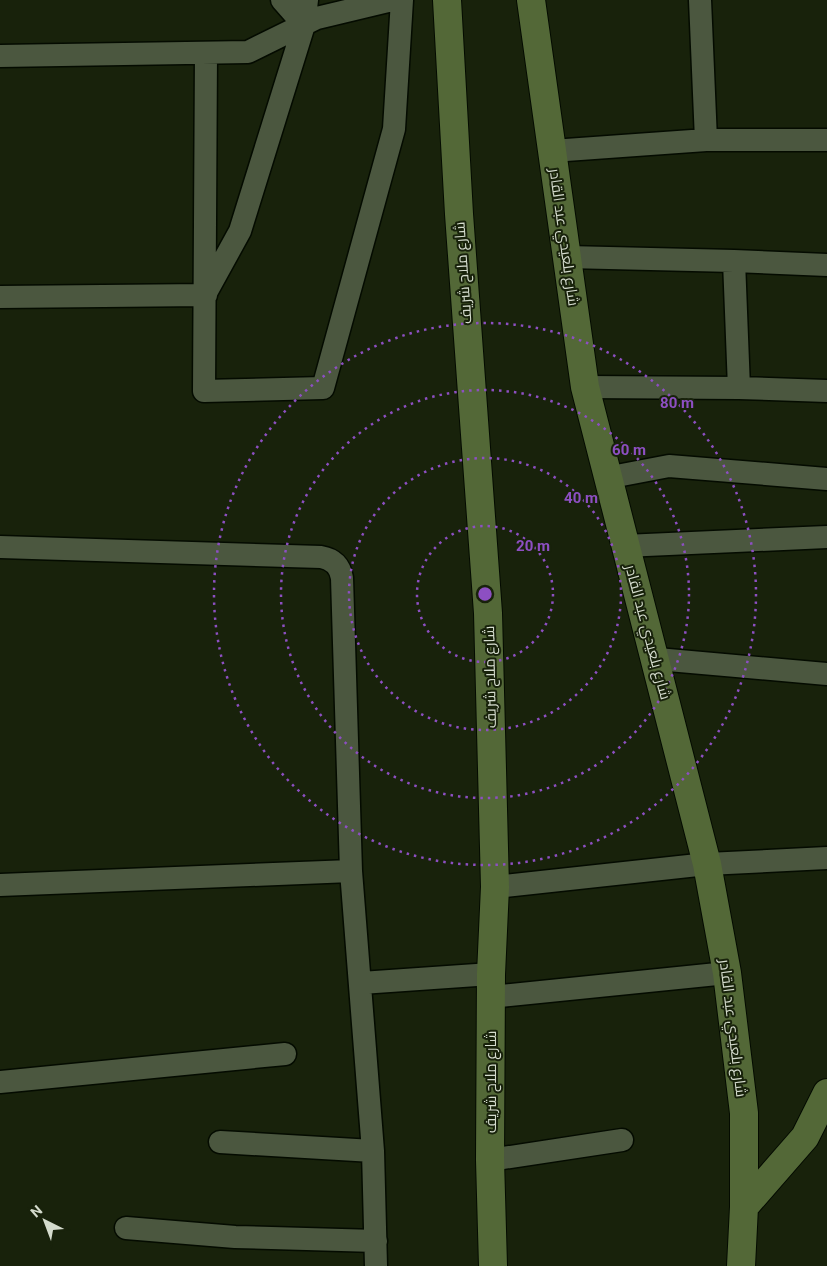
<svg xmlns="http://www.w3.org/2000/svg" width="827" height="1266" font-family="Roboto,Cairo,sans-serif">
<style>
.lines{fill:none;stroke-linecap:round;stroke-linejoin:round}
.street-casing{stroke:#040b00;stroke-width:25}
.secondary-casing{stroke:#040b00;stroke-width:30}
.street{stroke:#4b573f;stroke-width:22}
.secondary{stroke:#536837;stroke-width:28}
.ring{fill:none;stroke:#8d4fc2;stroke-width:2.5;stroke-dasharray:2.5 5}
.labels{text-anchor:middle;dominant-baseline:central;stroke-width:4;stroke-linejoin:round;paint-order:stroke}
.street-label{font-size:15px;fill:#d4dbcd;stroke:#18220b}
.centre{fill:#8d4fc2;stroke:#18220b;stroke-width:2.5}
.ring-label{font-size:15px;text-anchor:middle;font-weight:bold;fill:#8d4fc2;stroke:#18220b;stroke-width:4;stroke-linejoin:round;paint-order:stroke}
</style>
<rect width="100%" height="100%" fill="#18220b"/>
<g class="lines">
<defs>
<path id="street" d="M282,0L304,25
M700,0L706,140H827
M206,53L204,391L323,388L394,129L402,0
M0,56L248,52L317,18L392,0
M552,151L706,140
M567,257L734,261L827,265
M734,261L739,388
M207,291L240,231L304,25L307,0
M0,297L206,295
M585,387L739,388L827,391
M606,478L669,466L827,479
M624,546L827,537
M0,547L321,557C333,559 340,566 342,578L351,871L373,1151L376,1266
M657,659L827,674
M0,885L351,871
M495,887L707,864L827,858
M361,983L491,974
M491,997L727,973
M0,1082L285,1054
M220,1142L373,1151
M490,1160L622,1140
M126,1228L235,1237L376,1241"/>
<path id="secondary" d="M447,0L459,214L488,613L495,887L491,974L490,1160L493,1266
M531,0L585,387L707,864L727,973L744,1113V1207L741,1266
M744,1207L805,1137L827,1093"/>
</defs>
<use href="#street" class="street-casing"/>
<use href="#secondary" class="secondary-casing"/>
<use href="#street" class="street"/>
<use href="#secondary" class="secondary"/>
</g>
<g class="ring">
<circle cx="485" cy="594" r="68"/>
<circle cx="485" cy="594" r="136"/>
<circle cx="485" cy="594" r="204"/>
<circle cx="485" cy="594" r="271"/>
</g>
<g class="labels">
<g class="street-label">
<text transform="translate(564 237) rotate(82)">شارع بلعيدي عبد القادر</text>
<text transform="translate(463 273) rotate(-94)">شارع ملاح شريف</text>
<text transform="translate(648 632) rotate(75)">شارع بلعيدي عبد القادر</text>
<text transform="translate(490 677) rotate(-91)">شارع ملاح شريف</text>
<text transform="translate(733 1028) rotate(83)">شارع بلعيدي عبد القادر</text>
<text transform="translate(491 1082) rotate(-90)">شارع ملاح شريف</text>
</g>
</g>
<circle cx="485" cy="594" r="8" class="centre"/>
<g class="ring-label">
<text x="677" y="408">80 m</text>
<text x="629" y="455">60 m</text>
<text x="581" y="503">40 m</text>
<text x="533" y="551">20 m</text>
</g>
<g transform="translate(45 1221) rotate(318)" stroke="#18220b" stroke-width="4" paint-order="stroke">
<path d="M0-4L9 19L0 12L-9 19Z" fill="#d4dbcd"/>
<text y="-8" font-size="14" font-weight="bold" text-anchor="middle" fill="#d4dbcd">N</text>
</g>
</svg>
